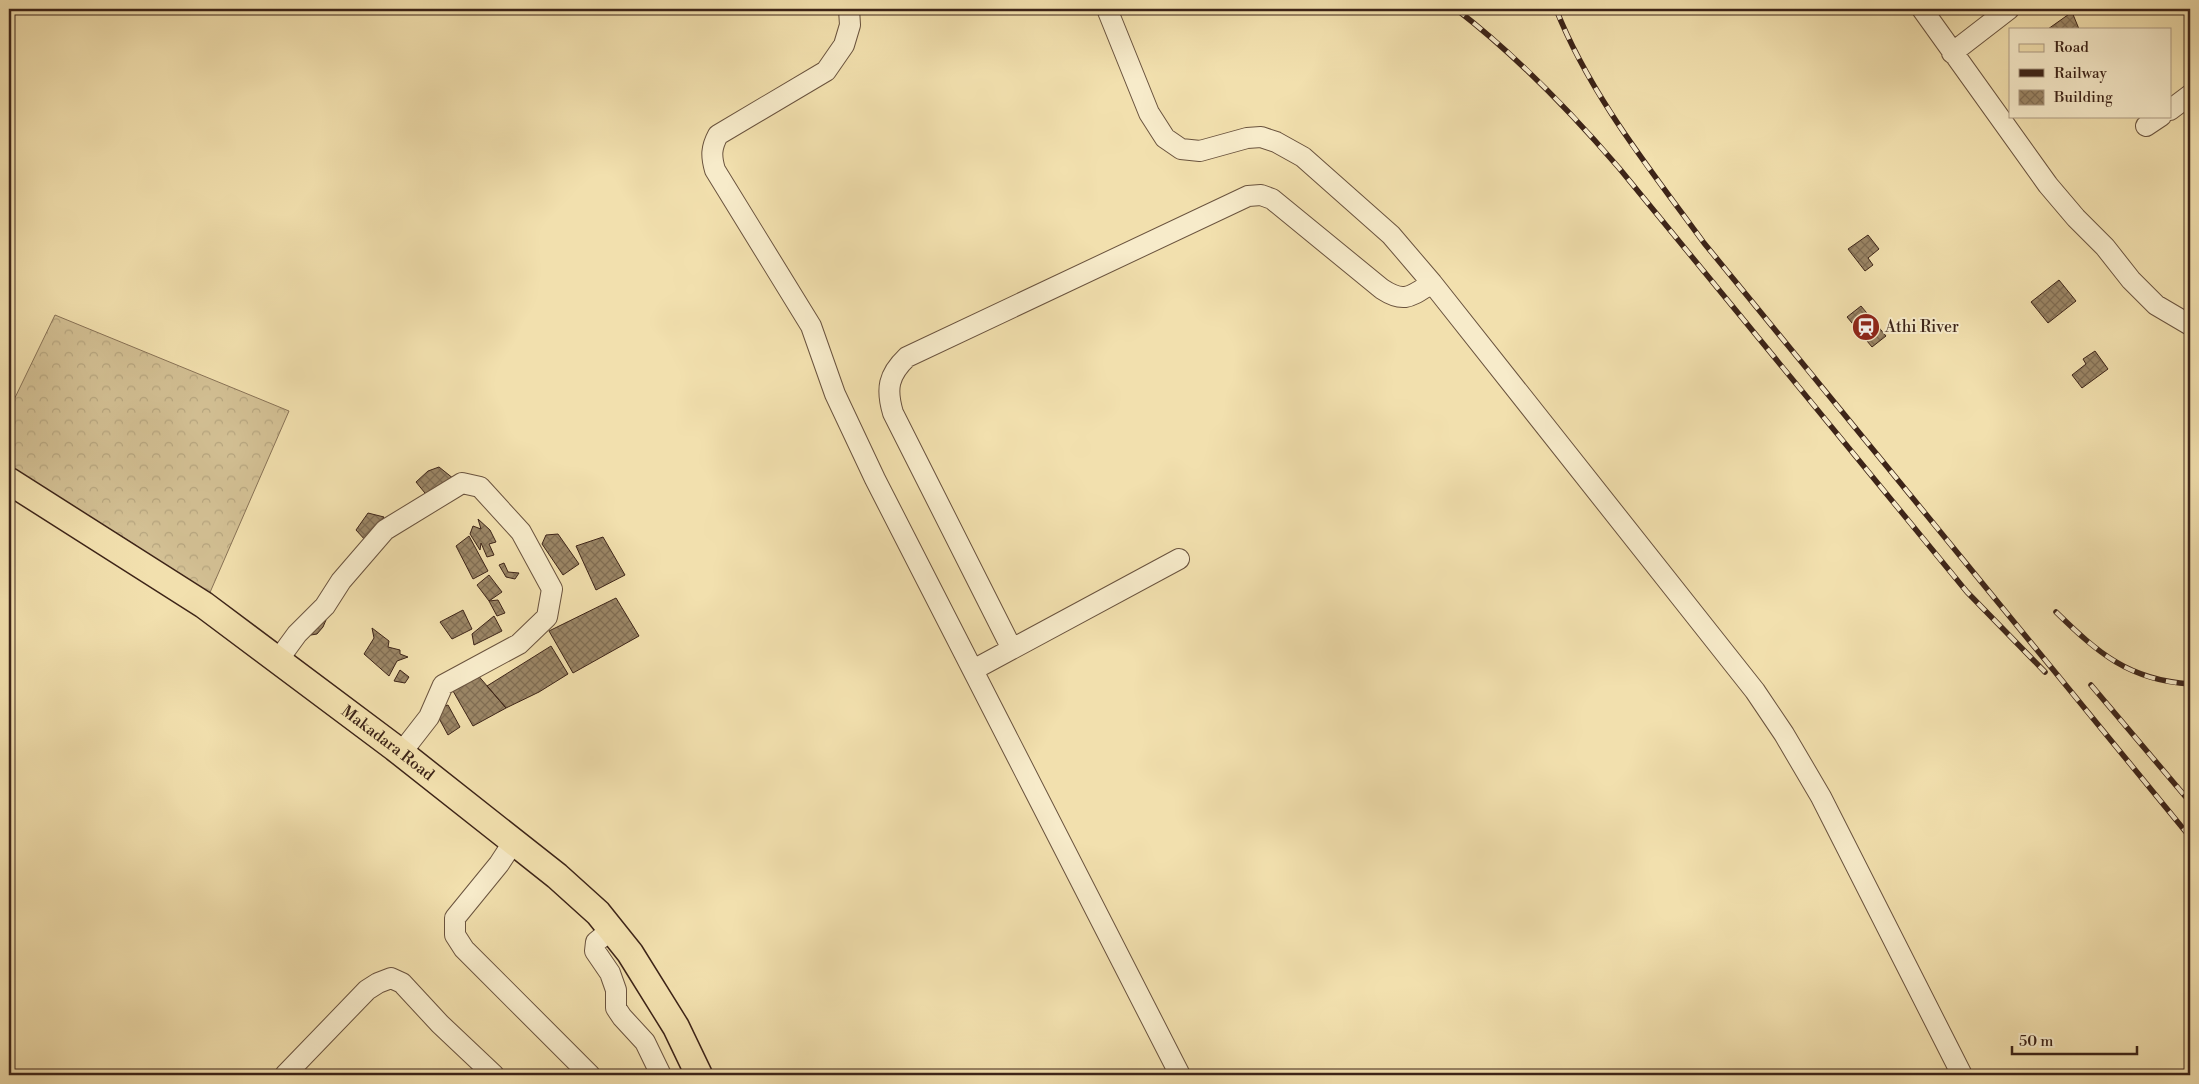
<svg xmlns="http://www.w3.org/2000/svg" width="2199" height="1084" font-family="'Libre Bodoni',serif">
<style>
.forest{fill:url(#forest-crowns);stroke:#887256}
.building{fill:url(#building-cross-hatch);stroke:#3d2418}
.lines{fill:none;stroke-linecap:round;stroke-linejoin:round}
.minor-casing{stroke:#6a533e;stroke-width:22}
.major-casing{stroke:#3d2418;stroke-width:29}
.minor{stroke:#f7ebca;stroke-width:20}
.major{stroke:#f2e0ae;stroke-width:26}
.rail-casing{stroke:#3d2418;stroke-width:5.5}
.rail{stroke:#f7ebca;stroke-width:4;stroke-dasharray:11;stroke-linecap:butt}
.labels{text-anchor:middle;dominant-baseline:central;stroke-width:4;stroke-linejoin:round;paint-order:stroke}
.poi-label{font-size:16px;fill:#3d2418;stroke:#f7ebca;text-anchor:start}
.street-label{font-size:16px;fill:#3d2418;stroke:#f7ebca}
</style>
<defs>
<pattern id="forest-crowns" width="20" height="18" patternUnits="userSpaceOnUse" patternTransform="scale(1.25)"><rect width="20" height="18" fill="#d3c094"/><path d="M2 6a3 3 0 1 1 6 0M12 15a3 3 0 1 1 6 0" fill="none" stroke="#b6a57f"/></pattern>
<pattern id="building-cross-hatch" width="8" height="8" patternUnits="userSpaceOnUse" patternTransform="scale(1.25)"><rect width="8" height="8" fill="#9b8666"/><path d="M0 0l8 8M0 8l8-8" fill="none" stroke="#806d53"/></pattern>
</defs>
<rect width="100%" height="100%" fill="#f2e0ae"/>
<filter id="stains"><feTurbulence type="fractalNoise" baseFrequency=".004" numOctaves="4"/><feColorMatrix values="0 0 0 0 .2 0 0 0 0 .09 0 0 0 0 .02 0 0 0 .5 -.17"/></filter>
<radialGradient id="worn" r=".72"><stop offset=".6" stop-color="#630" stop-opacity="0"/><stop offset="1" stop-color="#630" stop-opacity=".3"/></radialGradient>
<path class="forest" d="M55,315L289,411L208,597L134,544L9,467V410Z"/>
<path class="building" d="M2072,12L2079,29H2048Z
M1868,235L1879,249L1868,258L1873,265L1865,271L1848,249Z
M2059,280L2076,301L2048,323L2031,302Z
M1861,306L1886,336L1872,347L1847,317Z
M2095,351L2108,369L2082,388L2072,375L2086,364L2083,359Z
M439,467L454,479L429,498L416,482L428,471Z
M368,513L384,517L366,541L356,530Z
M478,519L490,530L496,542L489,544L494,555L487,557L481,543L480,550L470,534L473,526L481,529Z
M558,534L579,564L563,575L542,544L546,535Z
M469,536L488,571L473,579L456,546Z
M603,537L625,575L596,590L576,546Z
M504,563L508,572L519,573L515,579L506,577L499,565Z
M489,575L502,592L489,601L477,585Z
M616,598L639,636L573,673L549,631Z
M498,600L505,613L497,616L489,601Z
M463,610L472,629L452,639L440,622Z
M320,615L326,620L323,627L317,634L311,635V628Z
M494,616L502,631L474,645L472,634Z
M372,628L389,641L388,647L400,650V654L408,657L397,661L389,676L364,654L374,638Z
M551,646L568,674L539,692L506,708L487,686Z
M400,670L409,677L405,683L394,681Z
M476,673L506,708L473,726L449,684Z
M448,705L460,727L448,735L434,709Z"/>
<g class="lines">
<defs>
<path id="minor" d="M849,9L850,25L844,45L826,71L718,135C711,148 711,156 715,170L811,326L835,394L875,479L1180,1075
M1107,9L1149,113L1165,138L1181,149L1200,151L1247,138L1261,137L1276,142L1303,157L1391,235L1432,283L1755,691L1784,734L1821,797L1962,1075
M1922,9L2048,185L2076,218L2105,247L2131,280L2156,305L2190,325
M1952,53L2009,9
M2170,110L2190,95
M2146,126L2161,116
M1012,649L893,413C886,389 888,375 907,357L1248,196L1261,195L1272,199L1382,289C1405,304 1411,296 1432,283
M278,660L297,634L325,606L341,581L385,530L462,483L480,487L521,532L552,589L547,617L519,644L443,685L429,717L401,753
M973,670L1179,559
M514,841L499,864L455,918V935L464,949L590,1075
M612,929L596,942L595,951L610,973L616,990V1008L622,1017L645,1042L661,1075
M285,1075L367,990L378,983L391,978L402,983L440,1024L494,1075"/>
<g id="major">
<path id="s1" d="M9,481L204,605L395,748L557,876L598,913L630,953L676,1027L699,1075"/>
</g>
</defs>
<use href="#minor" class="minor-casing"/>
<use href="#major" class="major-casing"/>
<use href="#minor" class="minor"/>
<use href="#major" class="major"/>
<defs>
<path id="rail" d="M1456,9C1517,56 1569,110 1619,168L1967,592L2045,672
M1556,9C1590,95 1650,169 1704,243L2190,837
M2056,612C2098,653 2129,680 2190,684
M2091,685L2190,802"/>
</defs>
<use href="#rail" class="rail-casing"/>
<use href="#rail" class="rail"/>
</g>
<defs>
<symbol id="station-disc" viewBox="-11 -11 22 22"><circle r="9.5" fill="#8f2418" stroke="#f7ebca"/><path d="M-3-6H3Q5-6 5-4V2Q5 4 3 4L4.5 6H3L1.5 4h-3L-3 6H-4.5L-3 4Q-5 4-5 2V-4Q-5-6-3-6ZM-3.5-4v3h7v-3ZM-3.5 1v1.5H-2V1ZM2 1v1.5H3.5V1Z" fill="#fff"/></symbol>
</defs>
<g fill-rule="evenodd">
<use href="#station-disc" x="1850" y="311" width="32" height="32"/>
</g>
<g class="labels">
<g class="poi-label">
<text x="1885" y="327">Athi River</text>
</g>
<g class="street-label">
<text stroke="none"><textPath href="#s1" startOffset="461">Makadara Road</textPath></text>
</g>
</g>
<rect width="2199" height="1084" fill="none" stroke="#f2e0ae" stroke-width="30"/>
<rect x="10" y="10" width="2179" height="1064" fill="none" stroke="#3d2418" stroke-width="2.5"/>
<rect x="15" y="15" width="2169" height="1054" fill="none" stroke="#3d2418"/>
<rect x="2009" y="28" width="162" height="90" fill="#f7ebca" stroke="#ad9b83"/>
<rect x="2019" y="44" width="25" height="8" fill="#f2e0ae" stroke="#ad9b83"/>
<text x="2054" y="52" font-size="15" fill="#3d2418">Road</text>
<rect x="2019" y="69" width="25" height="8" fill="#3d2418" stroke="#ad9b83"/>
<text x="2054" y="78" font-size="15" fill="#3d2418">Railway</text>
<rect x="2019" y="90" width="25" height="15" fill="url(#building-cross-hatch)" stroke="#ad9b83"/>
<text x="2054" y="102" font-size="15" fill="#3d2418">Building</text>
<path d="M2012 1046v8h125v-8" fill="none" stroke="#3d2418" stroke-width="2.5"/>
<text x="2019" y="1046" font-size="15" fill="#3d2418" stroke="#f7ebca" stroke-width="4" paint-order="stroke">50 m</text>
<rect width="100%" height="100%" filter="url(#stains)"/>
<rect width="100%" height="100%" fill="url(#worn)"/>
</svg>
